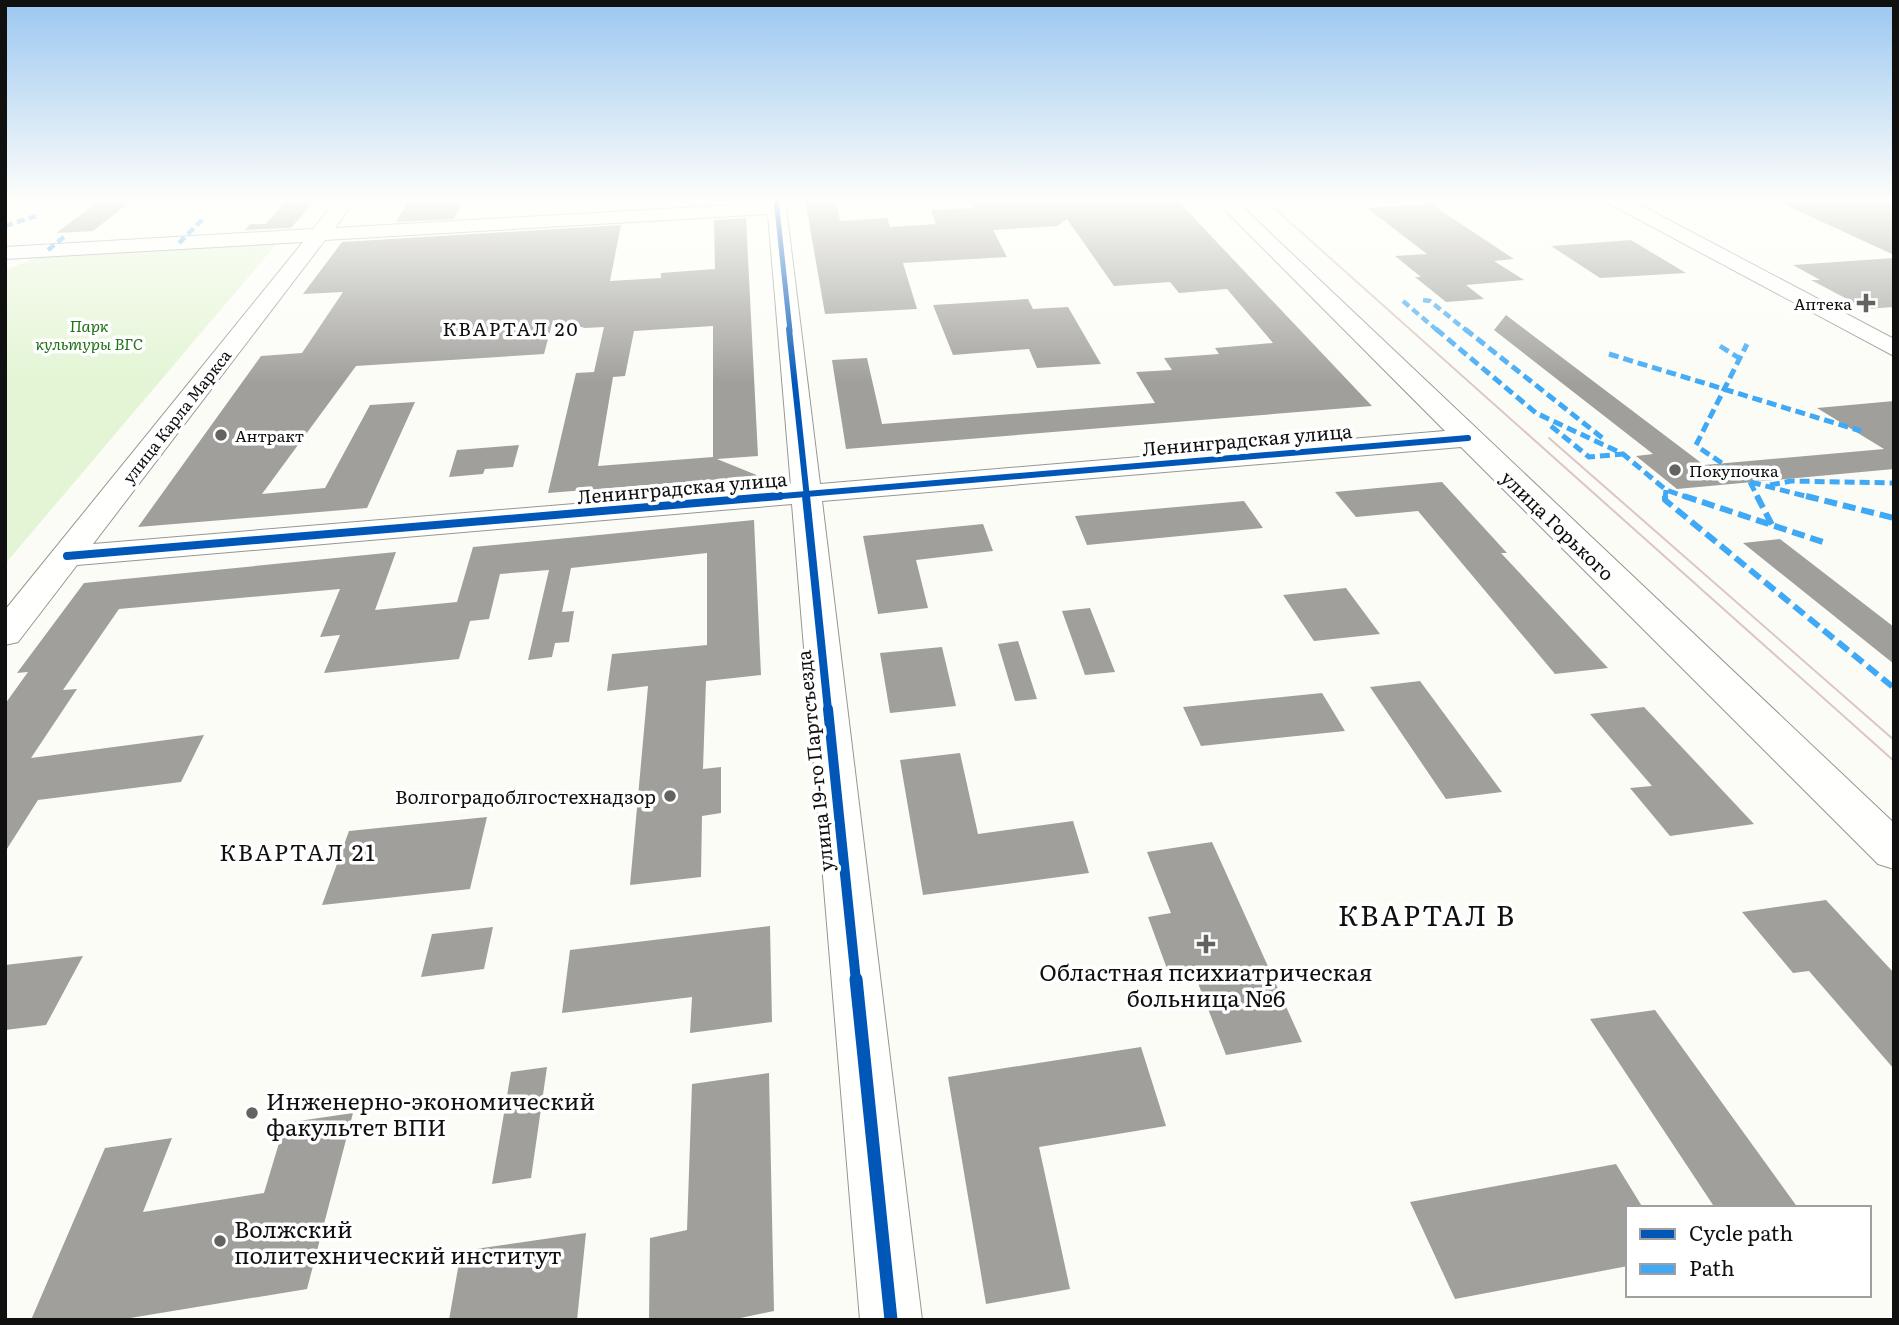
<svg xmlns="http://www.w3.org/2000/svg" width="1899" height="1325" font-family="Literata,serif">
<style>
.green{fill:#e3f5d4}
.pitch{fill:#eef8df}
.building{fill:#a09f9b;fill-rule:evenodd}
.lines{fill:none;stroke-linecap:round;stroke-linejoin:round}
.minor-casing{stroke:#969694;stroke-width:2}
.minor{fill:#fffffe;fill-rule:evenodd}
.tram{stroke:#dbc6c3;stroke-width:2}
.quiet-far2{stroke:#3fa9f5;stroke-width:4.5;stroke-dasharray:8 4.5;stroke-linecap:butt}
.quiet-far1{stroke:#3fa9f5;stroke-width:5;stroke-dasharray:10 5;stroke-linecap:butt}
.quiet{stroke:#3fa9f5;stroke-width:6;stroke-dasharray:13 6;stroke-linecap:butt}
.cycleway-far4-casing{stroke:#fff;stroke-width:8}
.cycleway-far3-casing{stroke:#fff;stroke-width:10}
.cycleway-far2-casing{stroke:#fff;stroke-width:12}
.cycleway-far1-casing{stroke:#fff;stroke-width:15}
.cycleway-casing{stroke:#fff;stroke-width:18}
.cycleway-far4{stroke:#0057b8;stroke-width:5}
.cycleway-far3{stroke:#0057b8;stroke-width:6}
.cycleway-far2{stroke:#0057b8;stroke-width:8}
.cycleway-far1{stroke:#0057b8;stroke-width:10}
.cycleway{stroke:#0057b8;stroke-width:13}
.poi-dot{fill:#636361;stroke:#fff;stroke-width:2.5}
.labels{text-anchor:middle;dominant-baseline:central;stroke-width:7;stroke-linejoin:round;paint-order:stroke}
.far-poi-label{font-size:16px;fill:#101010;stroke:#fff;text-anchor:start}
.far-park-label{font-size:16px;font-style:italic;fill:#227118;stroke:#fff}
.far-street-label{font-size:16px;fill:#101010;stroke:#fff}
.far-quarter-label{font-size:19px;letter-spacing:2px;fill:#101010;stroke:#fff}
.street-label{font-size:19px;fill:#101010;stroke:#fff}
.poi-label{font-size:19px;fill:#101010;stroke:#fff;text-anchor:end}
.quarter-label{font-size:23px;letter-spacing:2px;fill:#101010;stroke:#fff}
.near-poi-label{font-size:23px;fill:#101010;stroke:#fff;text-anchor:start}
.near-quarter-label{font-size:28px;letter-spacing:2px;fill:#101010;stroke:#fff}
</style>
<rect width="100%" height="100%" fill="#fcfcf7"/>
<path class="green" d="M279,241L5,564V270L53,252Z"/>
<path class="pitch" d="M524,199H710L539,207L525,204Z"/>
<path class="building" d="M102,199H134L93,231L56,233Z
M288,199H316L291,228L245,230L250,224H266Z
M410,199H434L431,203L463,201L454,219L396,222Z
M805,199H832L833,204H837L840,221L887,218L890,227L936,224L931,210L974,208L969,199H1176L1372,406L846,449L832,360L867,358L882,424L1155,403L1136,372L1172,370L1164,358L1219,354L1215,348L1273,343L1227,289L1179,293L1170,282L1114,286L1067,219L1057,226L993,230L1007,257L903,263L917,309L825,314Z
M1894,199V255L1777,201L1870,199Z
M1431,204L1514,259L1494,261L1524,280L1466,285L1484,299L1446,302L1415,277H1421L1395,256L1427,254L1367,208Z
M746,218L758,456L717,459L759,476L548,493L576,373L594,372L604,327L585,328L553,320L544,354L356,366L262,494L325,488L370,405L415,402L367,508L138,527L261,356L302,353L343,292L303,294L342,242L621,225L610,281L661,278V273L715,269L714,220ZM713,326V457L598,466L613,377L625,376L634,331Z
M1631,240L1686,273L1600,278L1551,246Z
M1894,258V307L1866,309L1811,280H1820L1793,265Z
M1028,299L1033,309L1068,307L1101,364L1037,368L1029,349L953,355L933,305Z
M1506,315L1704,465L1884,449L1817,408L1894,401V469L1677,489L1636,456L1653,454L1494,330Z
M519,445L513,467L485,469L483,474L449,477L457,450Z
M1442,482L1507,553H1501L1608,668L1555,674L1418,511L1356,517L1335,492Z
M1244,501L1263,528L1087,545L1075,516Z
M754,520L761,675L706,681L703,769L721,767V813L702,816L701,877L630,885L648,686L607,691L612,654L707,645V553L571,568L562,612L574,611L569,642L555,643L552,657L528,660L549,570L500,574L489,619L470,621L459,659L324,673L340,635L320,637L340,589L119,609L63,690L77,689L31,758L204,735L181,782L38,800L5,852V704L28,672L17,673L84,583L396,552L375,610L457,602L473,547Z
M983,524L993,551L916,560L928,608L878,614L863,536Z
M1780,539L1894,627V664L1743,543Z
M1346,588L1380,634L1314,641L1283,595Z
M1090,608L1115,672L1085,675L1062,611Z
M1018,641L1037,699L1015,701L998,644Z
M942,647L956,706L890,713L880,653Z
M1420,681L1502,792L1446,799L1370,687Z
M1322,693L1345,731L1201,746L1183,707Z
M1644,707L1754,824L1670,836L1630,788L1652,786L1590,714Z
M960,753L978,834L1073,821L1089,873L923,895L900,760Z
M487,817L470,889L322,905L349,831Z
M1212,842L1302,1042L1226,1055L1194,973L1170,977L1148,917L1171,913L1147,852Z
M1826,900L1894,973V1069L1809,971L1793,973L1742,912Z
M770,926L772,1022L690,1033L692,997L562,1013L570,950Z
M493,927L484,969L421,977L432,934Z
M83,956L46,1025L5,1030V965Z
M1655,1010L1798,1208H1715L1590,1019Z
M1141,1047L1166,1126L1039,1147L1070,1289L986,1304L948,1077Z
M547,1067L531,1178L492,1184L511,1072Z
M769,1073L774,1311L731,1320H649L650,1238L687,1230L692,1084Z
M353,1113L307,1289L118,1320H31L105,1148L172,1138L143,1212L264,1193L285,1123Z
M1616,1164L1643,1208H1628V1266L1455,1299L1410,1202Z
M586,1233L577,1320H449L461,1251Z"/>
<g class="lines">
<defs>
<path id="minor" d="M337,199H356L335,228L767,203V199H785L820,484L1445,431L1214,199H1234L1894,823V869L1878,864L1461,447L822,501L922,1320H860L792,504L77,565L18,642L5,645V610L303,242L5,259V247L313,229ZM768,214L791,486L93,544L325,240Z
M1606,199H1629L1894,339V356L1608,203Z"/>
</defs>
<use href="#minor" class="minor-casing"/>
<use href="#minor" class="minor"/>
<path class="tram" d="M1264,199L1894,761
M1549,438L1894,740"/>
<path class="quiet-far2" d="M5,226L36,216
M179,243L202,220
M48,250L65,236
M1423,300L1430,301L1467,331
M1403,301L1438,331"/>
<path class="quiet-far1" d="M1436,329L1536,413L1623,454L1666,490L1689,498
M1465,329L1605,440
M1720,346L1739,358
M1609,354L1861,431
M1551,426L1589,457L1623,454
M1696,445L1747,344
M1701,449L1750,482L1813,498
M1750,482L1758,498
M1770,485L1791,481L1894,483
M1665,498L1666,490"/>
<path class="quiet" d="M1665,496V500L1894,688
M1684,496L1826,543
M1757,496L1772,525
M1806,496L1894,518"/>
<defs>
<path id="cycleway-far4" d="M776,199L790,331"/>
<path id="cycleway-far3" d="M789,329L807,498
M759,498L1468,438"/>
<path id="cycleway-far2" d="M806,496L828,710
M67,556L780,496"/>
<path id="cycleway-far1" d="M828,709L856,981"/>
<path id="cycleway" d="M856,979L891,1320"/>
</defs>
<use href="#cycleway-far4" class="cycleway-far4-casing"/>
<use href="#cycleway-far3" class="cycleway-far3-casing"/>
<use href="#cycleway-far2" class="cycleway-far2-casing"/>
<use href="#cycleway-far1" class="cycleway-far1-casing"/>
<use href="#cycleway" class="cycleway-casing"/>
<use href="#cycleway-far4" class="cycleway-far4"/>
<use href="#cycleway-far3" class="cycleway-far3"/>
<use href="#cycleway-far2" class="cycleway-far2"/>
<use href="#cycleway-far1" class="cycleway-far1"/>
<use href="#cycleway" class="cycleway"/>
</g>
<linearGradient id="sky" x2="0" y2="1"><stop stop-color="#9bc7f0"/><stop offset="0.52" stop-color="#fefefb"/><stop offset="1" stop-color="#fefefb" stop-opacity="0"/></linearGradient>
<rect width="1899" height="384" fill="url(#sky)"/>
<g class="poi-dot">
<path d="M1862.5 292.5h7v7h7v7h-7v7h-7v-7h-7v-7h7z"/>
<circle cx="221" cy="435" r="7"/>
<circle cx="1675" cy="470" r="7"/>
<circle cx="670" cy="796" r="7"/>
<path d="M1202.5 933.5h7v7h7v7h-7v7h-7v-7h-7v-7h7z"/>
<circle cx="252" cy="1113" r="7"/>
<circle cx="220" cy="1241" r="7"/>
</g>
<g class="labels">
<g class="far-poi-label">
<text x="1852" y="303" text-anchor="end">Аптека</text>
<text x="235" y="435">Антракт</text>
<text x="1689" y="470">Покупочка</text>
</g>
<g class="far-park-label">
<text x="89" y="325">Парк<tspan x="89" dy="18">культуры ВГС</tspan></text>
</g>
<g class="far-street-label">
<text transform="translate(176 416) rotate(-52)">улица Карла Маркса</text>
</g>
<g class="far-quarter-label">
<text x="511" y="328">КВАРТАЛ 20</text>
</g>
<g class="street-label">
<text transform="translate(1247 439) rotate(-5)">Ленинградская улица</text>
<text transform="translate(682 487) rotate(-5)">Ленинградская улица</text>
<text transform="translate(1558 525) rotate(44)">улица Горького</text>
<text transform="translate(814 761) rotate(-96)">улица 19-го Партсъезда</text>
</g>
<g class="poi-label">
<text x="656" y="796">Волгоградоблгостехнадзор</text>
</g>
<g class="quarter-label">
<text x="298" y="851">КВАРТАЛ 21</text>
</g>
<g class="near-poi-label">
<text x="1206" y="971" text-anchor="middle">Областная психиатрическая<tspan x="1206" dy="26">больница №6</tspan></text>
<text x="266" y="1100">Инженерно-экономический<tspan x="266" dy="26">факультет ВПИ</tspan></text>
<text x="234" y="1228">Волжский<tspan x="234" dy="26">политехнический институт</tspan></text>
</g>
<g class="near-quarter-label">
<text x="1427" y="914">КВАРТАЛ В</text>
</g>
</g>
<rect width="1899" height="1325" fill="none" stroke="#101010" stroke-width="14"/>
<rect x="1626" y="1206" width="245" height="91" fill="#ffffff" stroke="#9f9f9f" stroke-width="2"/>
<rect x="1640" y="1229" width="35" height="10" fill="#0057b8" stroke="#9f9f9f" stroke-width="2"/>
<text x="1689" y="1241" font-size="21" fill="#101010">Cycle path</text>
<rect x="1640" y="1264" width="35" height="10" fill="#3fa9f5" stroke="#9f9f9f" stroke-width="2"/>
<text x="1689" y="1276" font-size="21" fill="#101010">Path</text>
</svg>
